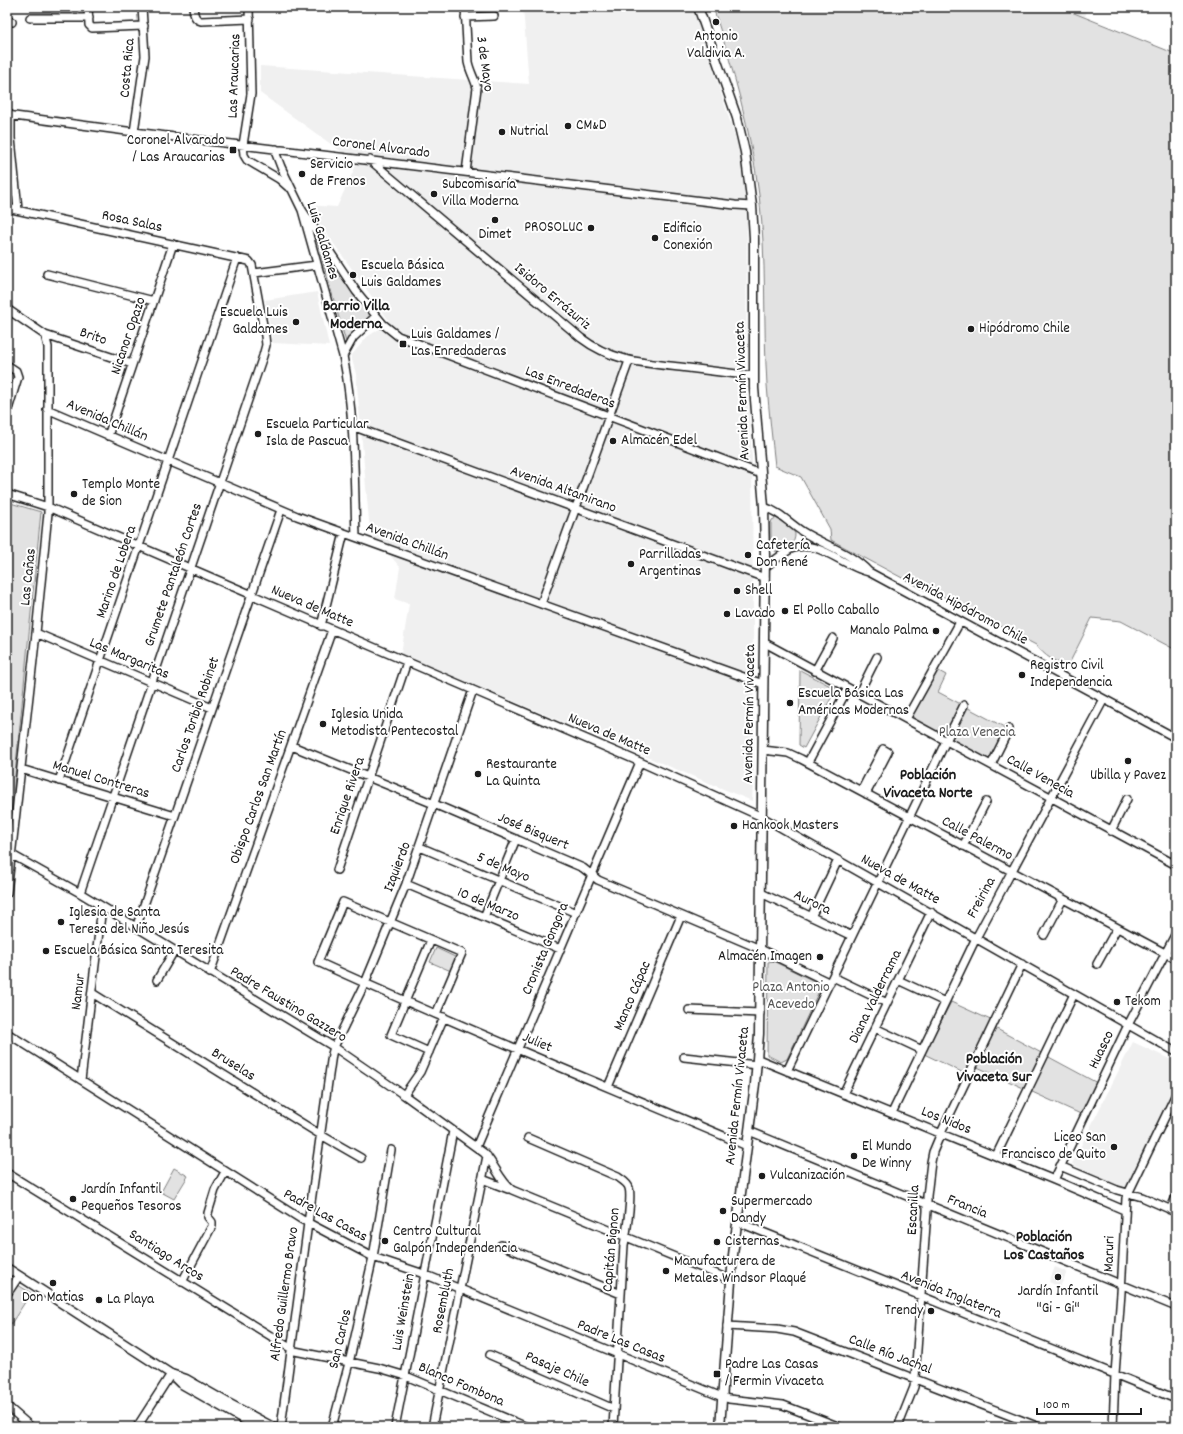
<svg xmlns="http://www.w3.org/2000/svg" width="1183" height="1434" font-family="Dekko,sans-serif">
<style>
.built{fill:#f0f0f0}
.green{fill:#e2e2e2;stroke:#7f7f7f}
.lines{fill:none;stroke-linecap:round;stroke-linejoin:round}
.minor-casing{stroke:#1c1c1c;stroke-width:10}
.major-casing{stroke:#1c1c1c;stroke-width:11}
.minor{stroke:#fff;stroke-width:7}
.major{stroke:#fff;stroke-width:8}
.poi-dot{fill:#1c1c1c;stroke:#fff;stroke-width:1.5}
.labels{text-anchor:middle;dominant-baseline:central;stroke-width:4;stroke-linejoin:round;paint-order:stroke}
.poi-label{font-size:15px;fill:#1c1c1c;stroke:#fff;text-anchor:start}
.street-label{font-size:15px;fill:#1c1c1c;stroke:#fff}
.park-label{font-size:15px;fill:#575757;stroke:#fff}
.neighbourhood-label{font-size:16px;font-weight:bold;fill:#1c1c1c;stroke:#fff}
</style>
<rect width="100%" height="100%" fill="#fff"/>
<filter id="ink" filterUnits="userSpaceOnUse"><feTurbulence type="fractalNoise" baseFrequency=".025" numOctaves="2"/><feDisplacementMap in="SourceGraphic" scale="8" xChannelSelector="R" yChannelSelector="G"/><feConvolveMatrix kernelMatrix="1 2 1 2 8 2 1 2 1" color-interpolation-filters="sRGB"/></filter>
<g filter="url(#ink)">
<path class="built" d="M523,7H693L740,152L747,209L746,373L752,458L754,767L752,801L401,654L409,604L395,599L400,567L370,532L356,374L351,356L367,337L390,322L306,205L337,207L357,163L260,93V66L529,84Z
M1059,7H1088L1085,17Z
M317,292L329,346L273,343L265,300Z
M1133,1042L1176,1062V1087L1127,1191L1072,1164Z
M1055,1267L1067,1272L1060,1287L1049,1282Z"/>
<path class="green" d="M713,7H1059L1176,54V121L1171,123L1176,143V650L1121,621L1092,618L1068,666C1053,661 1046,657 1036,645L940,595L936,596L831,540L830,529L801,477L775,466C772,439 769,412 767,385C763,322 767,258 759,195C751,130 733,69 713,7Z
M315,235L382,322L365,330L348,349Z
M7,502L41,512L8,846H7Z
M776,518H779L795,533C796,545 786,548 778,553L771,548V523L772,520Z
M800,670L836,689L804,748L799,745Z
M937,670L946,675L938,692L1006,728L991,759L989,760L912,719L911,717Z
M436,948L457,958L451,971L430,962Z
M773,961L820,984V989L787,1059L781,1062L767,1055L768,962Z
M951,1002L995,1022L993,1027L1099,1084L1085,1116L975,1066L970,1076L924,1054Z
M174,1168L188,1176L174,1199L161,1192Z
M18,1285L31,1293L7,1330V1302Z"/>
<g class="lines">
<defs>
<path id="minor" d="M88,7L89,25L92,28L144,26
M193,7C194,14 194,19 201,21L250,19
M249,7L251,94L243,145L244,155L247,160L279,179L288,187
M465,7L468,62C470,72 475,79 477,88L466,172
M465,17L494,16
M30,18H89
M7,21L12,22
M7,115L134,132L735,205L752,206
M11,115V138L18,210
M134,132L145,56L142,7
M276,149V154L281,167L302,210L343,356C355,415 354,477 356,537
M370,160L581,338C611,361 643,363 680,367C704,370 729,373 753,376
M7,208L249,261L252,265L265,336L266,345L263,356L80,893
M302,210L356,291L383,324L398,336L761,474
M254,273L317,265
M47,274L154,301
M7,309L45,335L132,364
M343,356L353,338L376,316
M7,365L16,371L18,377L7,413
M47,409L297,516L763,684
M352,426L765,578
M108,436L173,244
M7,494L48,507L640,762L762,817L1176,1052
M764,507C780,512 789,523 803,532C824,545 852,553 869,572
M765,567C774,561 782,554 791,549C817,537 843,567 869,572L1176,738
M541,604L629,361
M321,626L344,533
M36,633L212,708
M765,643L1176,865
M815,671L833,638
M859,693L877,657
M906,719L960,622
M292,746L434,804L583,868L598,880L760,949L830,983
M763,750L788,753L801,759L1176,959
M808,762L848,688
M991,765L1009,729
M21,769L175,816
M59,781L237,258
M861,791L883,749L888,752L866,794
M1111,831L1127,799
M963,846L986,802
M420,847L576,913
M7,852L80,893L334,1047L404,1095L484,1153C495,1164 499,1180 512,1190L731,1280
M337,870L407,662
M406,884L560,949
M7,893L36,633L48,513V347L45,335
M761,893L852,936
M484,917L516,839
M811,917L838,860
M136,928L281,510
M1044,935L1063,899
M1097,964L1117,928
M210,973L332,630
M833,977L887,1003
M157,980L174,951
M898,980L945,1002
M92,993L321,1135L361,1158
M689,1010L760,1013
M436,1014L462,953L343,902L318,962C460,1027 604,1085 747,1146
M875,1028L922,1050
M7,1033L301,1219L373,1257L424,1274L722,1397L729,1399L783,1405L840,1427
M429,1052L391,1035L431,940
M684,1057L757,1065
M758,1059L1054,1180L1124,1210
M787,1071L946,741L964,705
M81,1080L102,907
M608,1087L681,916
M843,1094L931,912
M404,1095L420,1072L444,1017
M892,1113L976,938L1104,699
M749,1131L1176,1307
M528,1138L618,1177C622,1180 628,1183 629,1188C632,1197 626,1235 624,1245L613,1427
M476,1147L640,762
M996,1156L1074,994
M1060,1166L1117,1190L1142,1197L1176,1212
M7,1173L295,1351L379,1368L406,1376L527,1427
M482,1179L508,1189
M1054,1180L1128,1025L1176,933
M1170,1210L1176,1197
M738,1222L1176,1399
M501,1245L621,1294
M182,1282L212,1226V1222L208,1217V1213L215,1190L225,1172
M7,1294L19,1276
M727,1326L777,1329L794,1332L1039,1427
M490,1355L614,1409
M7,1406L31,1427
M137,1427L171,1374
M281,1427L308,1223L332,1054L334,1047L365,983L406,884L473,690
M332,1427L349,1363L373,1257L391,1150
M395,1427L453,1131
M432,1427L487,1156
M898,1427L914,1387L915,1378L927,1211V1196L931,1162L933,1152L941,1133L1022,964
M1113,1427L1115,1374L1121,1293L1126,1198L1176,1094"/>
<path id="major" d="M698,7L737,118L745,152L752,206L754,238V388L764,507L765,558L759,1034L755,1084L733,1255L720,1427
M7,1268L171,1374L186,1379L228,1403L273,1427
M171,1374L180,1383L257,1427"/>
</defs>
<use href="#minor" class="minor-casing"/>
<use href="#major" class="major-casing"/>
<use href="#minor" class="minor"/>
<use href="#major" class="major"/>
</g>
</g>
<g class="poi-dot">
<circle cx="716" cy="22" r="4"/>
<circle cx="568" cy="126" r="4"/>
<circle cx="502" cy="132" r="4"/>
<rect x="229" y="146" width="8" height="8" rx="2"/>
<circle cx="302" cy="174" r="4"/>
<circle cx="434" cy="194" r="4"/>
<circle cx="495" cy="220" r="4"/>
<circle cx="591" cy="228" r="4"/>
<circle cx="655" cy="238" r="4"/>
<circle cx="353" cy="275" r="4"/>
<circle cx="296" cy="322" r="4"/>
<circle cx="971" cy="329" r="4"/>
<rect x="399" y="340" width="8" height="8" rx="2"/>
<circle cx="258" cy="434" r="4"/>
<circle cx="613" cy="441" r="4"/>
<circle cx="74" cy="494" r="4"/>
<circle cx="748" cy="555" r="4"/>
<circle cx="631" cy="564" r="4"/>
<circle cx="737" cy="591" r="4"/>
<circle cx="785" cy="611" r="4"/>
<circle cx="727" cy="614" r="4"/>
<circle cx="936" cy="631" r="4"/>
<circle cx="1022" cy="675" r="4"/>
<circle cx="790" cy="703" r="4"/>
<circle cx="323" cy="724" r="4"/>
<circle cx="1128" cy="761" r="4"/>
<circle cx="478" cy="774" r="4"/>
<circle cx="734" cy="826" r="4"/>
<circle cx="61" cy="922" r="4"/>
<circle cx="46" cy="951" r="4"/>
<circle cx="820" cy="957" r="4"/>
<circle cx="1117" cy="1002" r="4"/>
<circle cx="1114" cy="1147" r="4"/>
<circle cx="854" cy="1156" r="4"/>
<circle cx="762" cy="1176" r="4"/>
<circle cx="73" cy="1199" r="4"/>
<circle cx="723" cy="1211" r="4"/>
<circle cx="385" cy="1241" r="4"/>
<circle cx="717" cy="1242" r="4"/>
<circle cx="666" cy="1271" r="4"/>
<circle cx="1058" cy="1277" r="4"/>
<circle cx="53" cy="1283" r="4"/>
<circle cx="99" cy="1300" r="4"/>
<circle cx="931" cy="1311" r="4"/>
<rect x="713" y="1370" width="8" height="8" rx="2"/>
</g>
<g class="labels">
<g class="poi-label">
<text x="716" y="37" text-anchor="middle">Antonio<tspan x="716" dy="17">Valdivia A.</tspan></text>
<text x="576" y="126">CM&amp;D</text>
<text x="510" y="132">Nutrial</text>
<text x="225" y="141" text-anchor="end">Coronel Alvarado<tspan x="225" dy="17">/ Las Araucarias</tspan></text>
<text x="310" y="165">Servicio<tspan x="310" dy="17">de Frenos</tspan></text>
<text x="442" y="185">Subcomisaría<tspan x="442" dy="17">Villa Moderna</tspan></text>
<text x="583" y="228" text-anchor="end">PROSOLUC</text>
<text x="663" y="229">Edificio<tspan x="663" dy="17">Conexión</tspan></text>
<text x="495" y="235" text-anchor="middle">Dimet</text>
<text x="361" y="266">Escuela Básica<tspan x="361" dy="17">Luis Galdames</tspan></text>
<text x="288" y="313" text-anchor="end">Escuela Luis<tspan x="288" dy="17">Galdames</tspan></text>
<text x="979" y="329">Hipódromo Chile</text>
<text x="411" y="335">Luis Galdames /<tspan x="411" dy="17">Las Enredaderas</tspan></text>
<text x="266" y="425">Escuela Particular<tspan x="266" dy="17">Isla de Pascua</tspan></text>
<text x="621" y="441">Almacén Edel</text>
<text x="82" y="485">Templo Monte<tspan x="82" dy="17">de Sion</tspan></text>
<text x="756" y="546">Cafetería<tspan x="756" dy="17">Don René</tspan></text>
<text x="639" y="555">Parrilladas<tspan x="639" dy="17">Argentinas</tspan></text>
<text x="745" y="591">Shell</text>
<text x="793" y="611">El Pollo Caballo</text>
<text x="735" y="614">Lavado</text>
<text x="928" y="631" text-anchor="end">Manalo Palma</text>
<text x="1030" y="666">Registro Civil<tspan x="1030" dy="17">Independencia</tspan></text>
<text x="798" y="694">Escuela Básica Las<tspan x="798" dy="17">Américas Modernas</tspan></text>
<text x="331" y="715">Iglesia Unida<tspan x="331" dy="17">Metodista Pentecostal</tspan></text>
<text x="486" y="765">Restaurante<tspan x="486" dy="17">La Quinta</tspan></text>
<text x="1128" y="776" text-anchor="middle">Ubilla y Pavez</text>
<text x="742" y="826">Hankook Masters</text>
<text x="69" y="913">Iglesia de Santa<tspan x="69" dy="17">Teresa del Niño Jesús</tspan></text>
<text x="54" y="951">Escuela Básica Santa Teresita</text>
<text x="812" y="957" text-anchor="end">Almacén Imagen</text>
<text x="1125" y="1002">Tekom</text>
<text x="1106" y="1138" text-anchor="end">Liceo San<tspan x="1106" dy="17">Francisco de Quito</tspan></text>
<text x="862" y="1147">El Mundo<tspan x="862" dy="17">De Winny</tspan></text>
<text x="770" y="1176">Vulcanización</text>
<text x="81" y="1190">Jardín Infantil<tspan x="81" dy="17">Pequeños Tesoros</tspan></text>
<text x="731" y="1202">Supermercado<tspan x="731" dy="17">Dandy</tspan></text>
<text x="393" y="1232">Centro Cultural<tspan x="393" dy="17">Galpón Independencia</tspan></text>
<text x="725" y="1242">Cisternas</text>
<text x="674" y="1262">Manufacturera de<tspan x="674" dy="17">Metales Windsor Plaqué</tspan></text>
<text x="1058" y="1292" text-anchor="middle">Jardín Infantil<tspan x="1058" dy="17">"Gi - Gi"</tspan></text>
<text x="53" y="1298" text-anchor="middle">Don Matias</text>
<text x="107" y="1300">La Playa</text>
<text x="923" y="1311" text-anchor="end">Trendy</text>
<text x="725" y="1365">Padre Las Casas<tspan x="725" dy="17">/ Fermin Vivaceta</tspan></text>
</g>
<g class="street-label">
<text transform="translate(484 64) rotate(82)">3 de Mayo</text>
<text transform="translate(128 68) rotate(-85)">Costa Rica</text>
<text transform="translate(235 76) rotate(-88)">Las Araucarias</text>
<text transform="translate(381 148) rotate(7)">Coronel Alvarado</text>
<text transform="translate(132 222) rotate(12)">Rosa Salas</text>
<text transform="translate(322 241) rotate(73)">Luis Galdames</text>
<text transform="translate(552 297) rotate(40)">Isidoro Errázuriz</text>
<text transform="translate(129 336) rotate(-71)">Nicanor Opazo</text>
<text transform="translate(93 337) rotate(19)">Brito</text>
<text transform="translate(570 388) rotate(21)">Las Enredaderas</text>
<text transform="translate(743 391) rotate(-92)">Avenida Fermín Vivaceta</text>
<text transform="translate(107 421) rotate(23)">Avenida Chillán</text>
<text transform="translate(563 490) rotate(20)">Avenida Altamirano</text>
<text transform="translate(407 542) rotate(20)">Avenida Chillán</text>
<text transform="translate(117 572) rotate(-71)">Marino de Lobera</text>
<text transform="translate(174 575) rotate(-71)">Grumete Pantaleón Cortes</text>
<text transform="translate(29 577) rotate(-84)">Las Cañas</text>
<text transform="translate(312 607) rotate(23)">Nueva de Matte</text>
<text transform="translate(965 609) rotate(28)">Avenida Hipódromo Chile</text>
<text transform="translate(129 659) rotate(23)">Las Margaritas</text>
<text transform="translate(750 714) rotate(-89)">Avenida Fermín Vivaceta</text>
<text transform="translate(196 715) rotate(-71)">Carlos Toribio Robinet</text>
<text transform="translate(609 735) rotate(23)">Nueva de Matte</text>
<text transform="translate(1040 777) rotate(29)">Calle Venecia</text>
<text transform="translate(101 780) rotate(17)">Manuel Contreras</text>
<text transform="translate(348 796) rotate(-71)">Enrique Rivera</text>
<text transform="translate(259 797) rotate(-70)">Obispo Carlos San Martín</text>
<text transform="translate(533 832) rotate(23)">José Bisquert</text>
<text transform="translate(977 839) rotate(28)">Calle Palermo</text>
<text transform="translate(398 867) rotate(-69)">Izquierdo</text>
<text transform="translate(503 868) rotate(23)">5 de Mayo</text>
<text transform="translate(900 880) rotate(29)">Nueva de Matte</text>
<text transform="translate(982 898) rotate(-62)">Freirina</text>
<text transform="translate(812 903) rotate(26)">Aurora</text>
<text transform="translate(488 905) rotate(23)">10 de Marzo</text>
<text transform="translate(546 949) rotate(-67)">Cronista Gongora</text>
<text transform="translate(79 992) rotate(-83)">Namur</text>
<text transform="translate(633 996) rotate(-67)">Manco Cápac</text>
<text transform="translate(876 997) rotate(-64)">Diana Valderrama</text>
<text transform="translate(288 1005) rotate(31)">Padre Faustino Gazzero</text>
<text transform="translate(537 1043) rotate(23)">Juliet</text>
<text transform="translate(1102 1050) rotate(-64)">Huasco</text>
<text transform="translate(233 1065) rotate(32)">Bruselas</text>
<text transform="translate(738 1096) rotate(-84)">Avenida Fermín Vivaceta</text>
<text transform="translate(946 1121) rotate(22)">Los Nidos</text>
<text transform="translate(967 1207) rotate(22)">Francia</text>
<text transform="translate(914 1210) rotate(-87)">Escanilla</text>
<text transform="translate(325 1216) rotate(29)">Padre Las Casas</text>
<text transform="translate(612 1250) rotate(-85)">Capitán Bignon</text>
<text transform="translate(1110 1254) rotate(-88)">Maruri</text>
<text transform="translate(166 1256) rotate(32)">Santiago Arcos</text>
<text transform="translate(285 1294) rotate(-82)">Alfredo Guillermo Bravo</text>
<text transform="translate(951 1295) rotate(22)">Avenida Inglaterra</text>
<text transform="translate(444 1301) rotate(-79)">Rosembluth</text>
<text transform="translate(404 1312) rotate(-80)">Luis Weinstein</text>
<text transform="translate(341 1339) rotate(-77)">San Carlos</text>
<text transform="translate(621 1342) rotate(22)">Padre Las Casas</text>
<text transform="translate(890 1355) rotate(21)">Calle Río Jachal</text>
<text transform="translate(557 1370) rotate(24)">Pasaje Chile</text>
<text transform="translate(461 1385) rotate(23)">Blanco Fombona</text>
</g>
<g class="park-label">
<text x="977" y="733">Plaza Venecia</text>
<text x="791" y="988">Plaza Antonio<tspan x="791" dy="17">Acevedo</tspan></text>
</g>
<g class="neighbourhood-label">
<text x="356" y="306">Barrio Villa<tspan x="356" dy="18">Moderna</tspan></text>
<text x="928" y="775">Población<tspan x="928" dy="18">Vivaceta Norte</tspan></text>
<text x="994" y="1059">Población<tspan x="994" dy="18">Vivaceta Sur</tspan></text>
<text x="1044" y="1237">Población<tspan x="1044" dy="18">Los Castaños</tspan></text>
</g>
</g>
<rect width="1183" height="1434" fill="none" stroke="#fff" stroke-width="24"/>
<rect x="12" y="12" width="1159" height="1410" fill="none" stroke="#1c1c1c" stroke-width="1.5" filter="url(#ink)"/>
<path d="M1037 1408v6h104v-6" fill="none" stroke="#1c1c1c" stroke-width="2"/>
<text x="1043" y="1408" font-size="12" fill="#1c1c1c" stroke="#ffffff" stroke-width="3" paint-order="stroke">100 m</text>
</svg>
